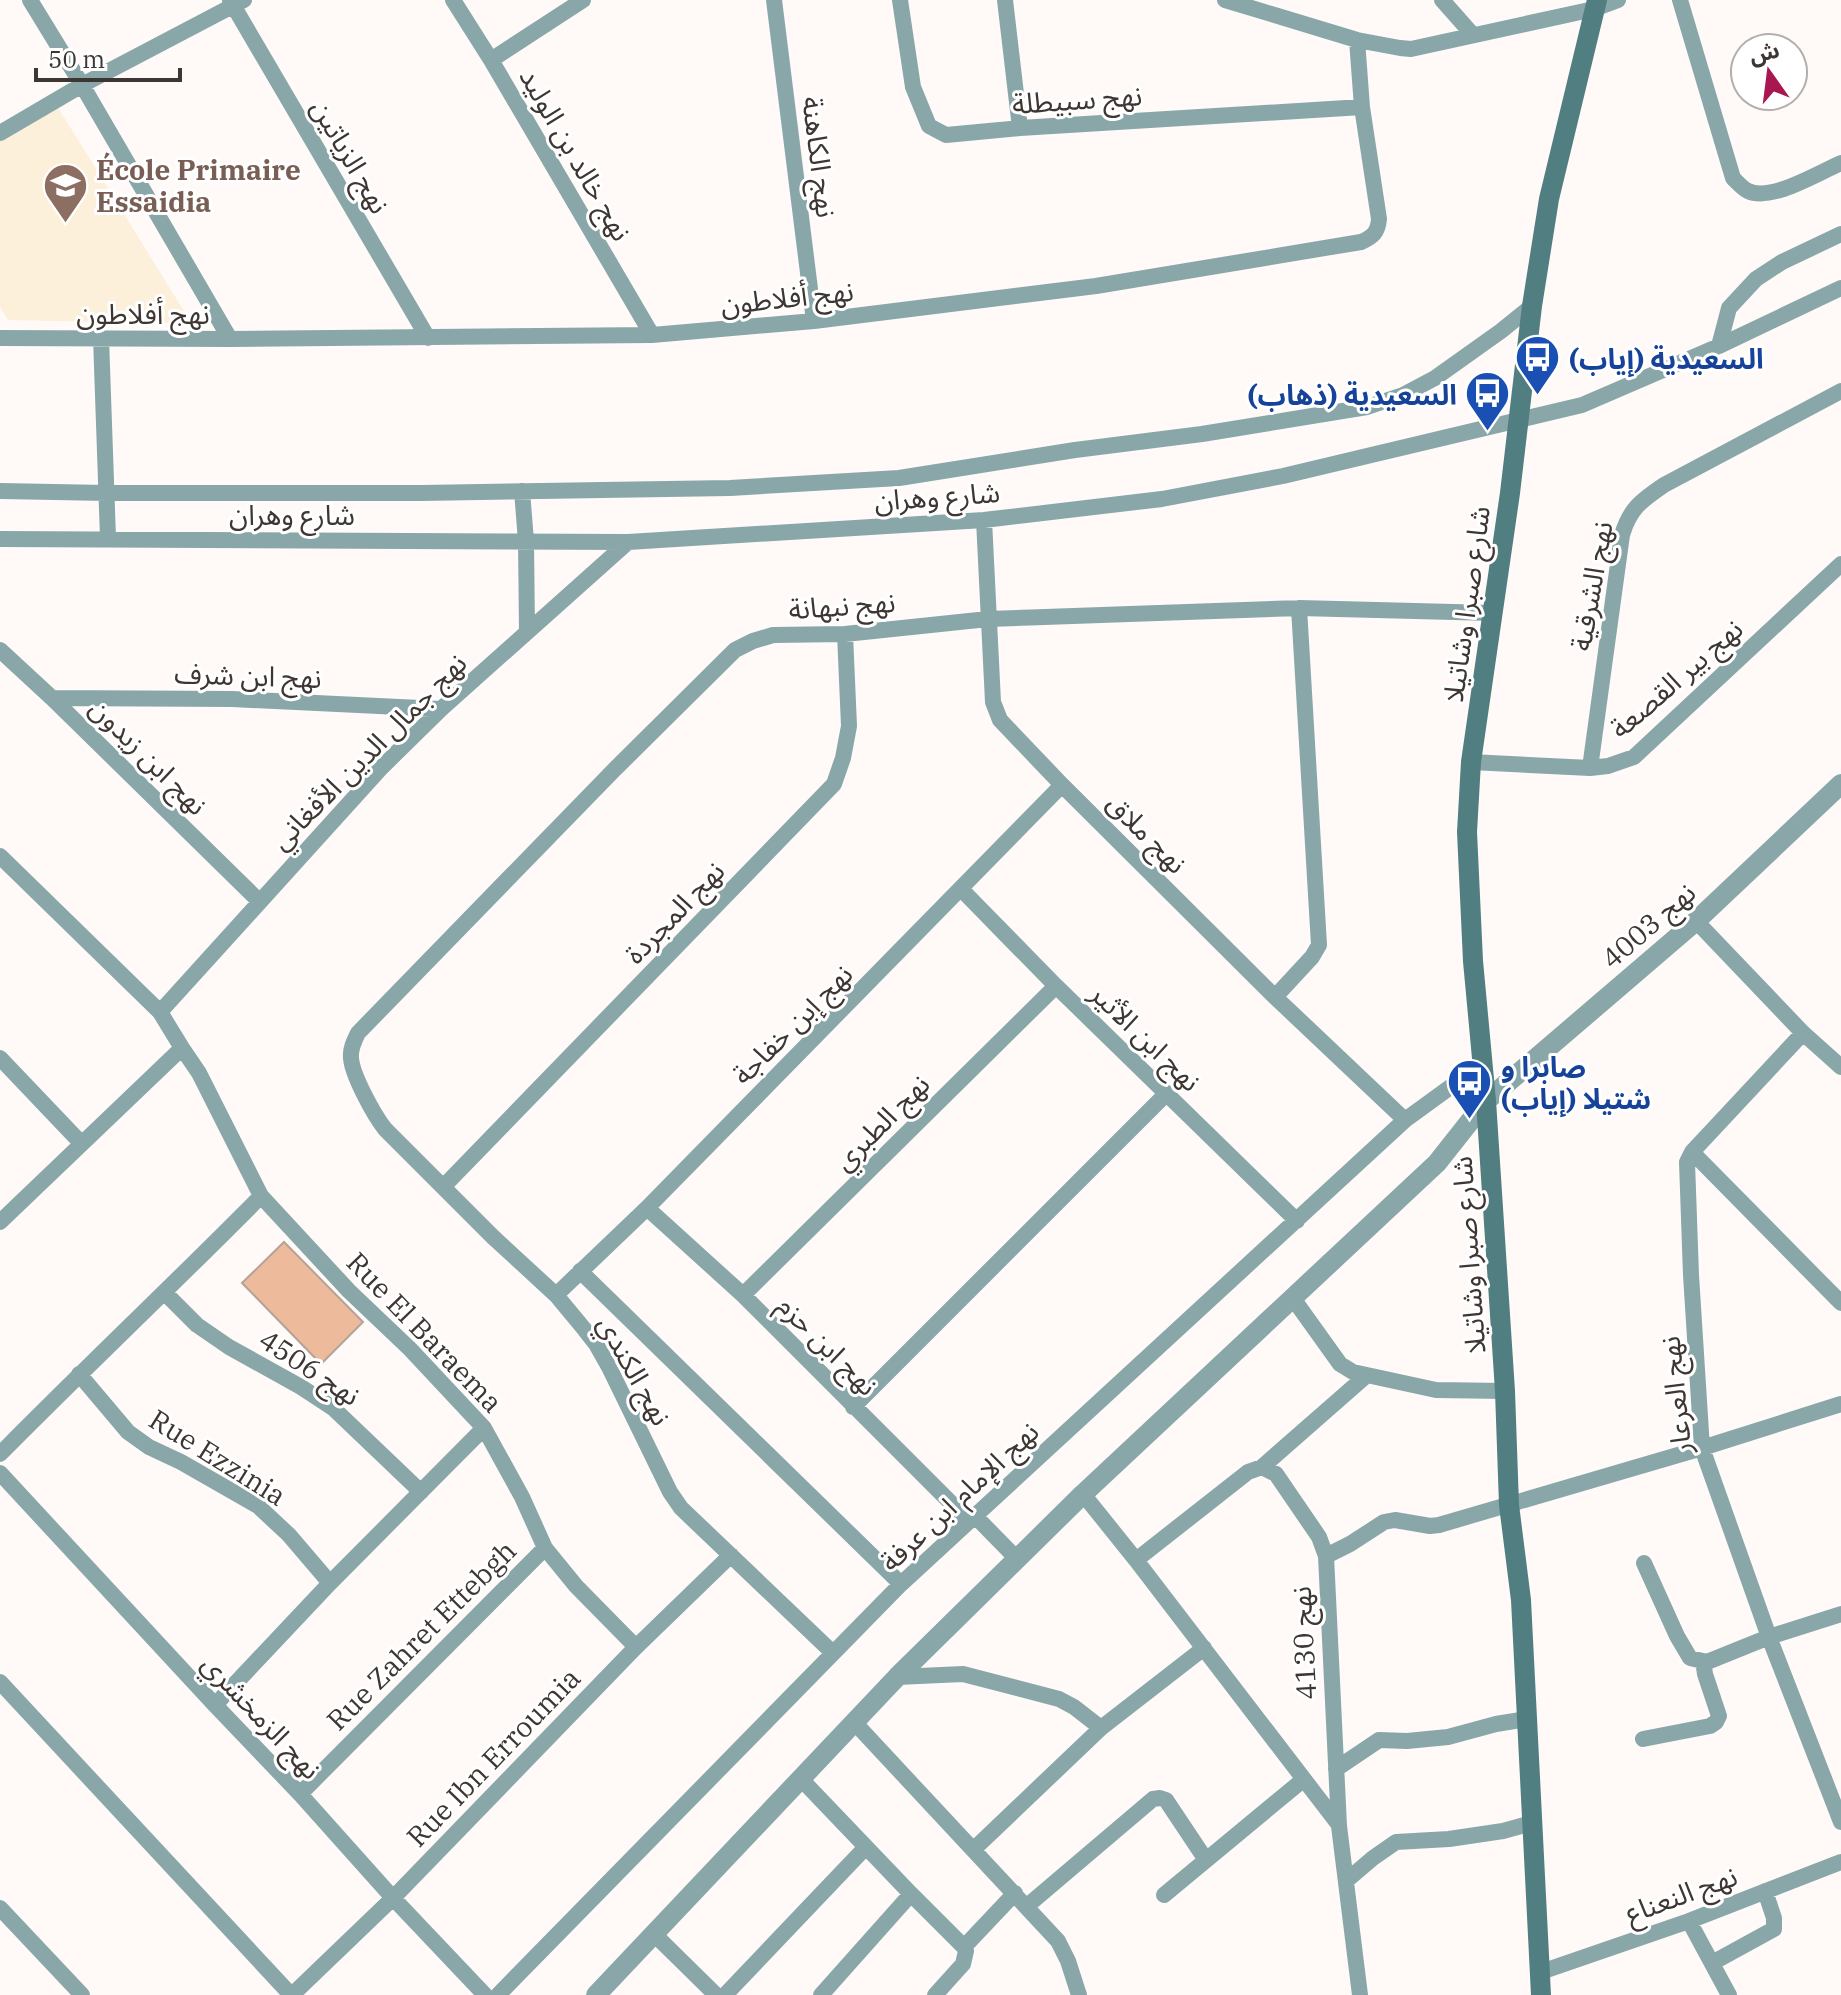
<svg xmlns="http://www.w3.org/2000/svg" width="1841" height="1995" font-family="'IBM Plex Serif','Noto Sans Arabic',serif">
<style>
.education{fill:#fcf0db}
.building{fill:#eeba9c;stroke:#b5a297;stroke-width:2}
.lines{fill:none;stroke-linecap:round;stroke-linejoin:round}
.minor{stroke:#89a7a9;stroke-width:16}
.tertiary{stroke:#89a7a9;stroke-width:20}
.secondary{stroke:#517e81;stroke-width:20}
.labels{text-anchor:middle;dominant-baseline:central;stroke-width:6;stroke-linejoin:round;paint-order:stroke}
.street-label{font-size:28px;fill:#3e3632;stroke:#fff}
.education-label{font-size:28px;font-weight:bold;fill:#785e54;stroke:#fff;text-anchor:start}
.transit-label{font-size:28px;font-weight:bold;fill:#164399;stroke:#fff;text-anchor:start}
</style>
<rect width="100%" height="100%" fill="#fffaf8"/>
<path class="education" d="M57,106L192,324L8,320L0,307V140Z"/>
<path class="building" d="M284,1242L363,1322L321,1364L242,1283Z"/>
<g class="lines">
<path class="minor" d="M30,0L82,85L230,339
M230,0L428,338
M453,0L491,60L652,335
M774,0L814,321
M900,0L913,87L929,126L946,135L1020,128L1362,107
M1005,0L1020,128
M1225,0L1357,40L1400,48L1411,49L1594,9L1618,0
M1442,0L1473,35
M1680,0L1733,178C1737,182 1742,188 1748,191C1771,202 1818,173 1841,163
M491,60L583,0
M0,133L82,85L244,0
M0,338L230,339L652,335L814,321L1096,286L1361,242C1373,237 1378,232 1379,219L1362,107L1357,40
M101,338L108,538
M1719,346L1729,308L1756,279L1782,262L1841,234
M0,491L107,493H421L730,488L899,478L1075,450L1202,434L1367,407L1403,395L1435,378L1501,331L1532,306
M522,491L526,541L527,632
M984,520L993,702L1000,720L1062,785L1275,997L1405,1120
M0,539L628,542L984,520L1162,499L1283,476L1582,405L1719,346L1841,288
M0,650L52,698L259,901
M52,698L232,699L441,709
M1471,762L1590,768L1608,766L1634,757L1841,564
M1590,768L1622,535C1630,508 1642,500 1664,485L1841,391
M0,856L160,1012L182,1048L0,1222
M961,889L1056,986L1297,1221
M1696,921L1803,1033L1841,1067
M1275,997L1312,957L1319,945L1299,608
M160,1012L382,767L441,709L628,542
M1803,1033L1692,1152L1687,1162L1691,1275L1702,1448L1769,1637L1841,1822
M182,1048L199,1073L261,1196L349,1291L410,1349L484,1428L522,1497L545,1548L576,1586L636,1647
M0,1058L81,1143
M1692,1152L1841,1303
M444,1186L834,784L843,758L849,726L845,634
M647,1208L743,1295L969,1521
M580,1271L901,1584
M165,1293L197,1325L229,1347L301,1387L333,1408L421,1492
M556,1295L647,1208L1062,785
M743,1295L1056,986
M1292,1297L1340,1364L1353,1372L1436,1390L1505,1391
M79,1374L128,1432L149,1447L181,1462L258,1506L289,1535L330,1583
M853,1407L1167,1093
M0,1454C86,1367 175,1283 261,1196
M1262,1467L1367,1375
M0,1473L215,1705L300,1794L393,1898L485,1995
M1083,1494L1136,1560L1339,1825
M975,1516L1017,1559
M1326,1556L1350,1544L1384,1522L1395,1520L1430,1526L1439,1525L1702,1448L1841,1404
M1136,1560L1248,1472L1262,1467L1276,1474L1319,1537L1326,1556L1339,1826L1360,1995
M1644,1563L1677,1636L1690,1658L1707,1662
M833,1653L681,1508L670,1492L609,1367L596,1344L585,1330L556,1295L493,1237L385,1129C374,1115 352,1075 351,1058C350,1049 354,1041 358,1033L614,770L735,650L753,641L773,635L845,634L988,619L1299,608L1492,613
M897,1677L963,1674L1059,1699L1074,1707L1101,1728L1204,1648
M0,1682L291,1995
M215,1705L330,1583L484,1428
M854,1722L1058,1941L1068,1961L1079,1995
M1643,1739L1710,1726L1716,1722L1719,1716L1705,1674L1704,1667L1707,1662L1769,1637L1841,1614
M1336,1769L1379,1740L1407,1741L1448,1737L1496,1724L1527,1719
M801,1779L911,1894L964,1947L966,1951L963,1964L935,1995
M300,1794L545,1548
M974,1849L1101,1728
M1346,1881L1373,1858L1396,1842L1449,1839L1503,1831L1532,1823
M1164,1895L1304,1779
M1027,1906L1153,1799L1160,1798L1166,1800L1206,1860
M0,1908L82,1995
M1689,1921L1729,1995
M654,1934L716,1995
M964,1947L1015,1893
M1712,1963L1774,1929V1918L1765,1891
M1538,1973L1689,1921L1841,1862
M292,1995L393,1898L636,1647L731,1555
M498,1995L901,1584L1405,1120L1482,1064
M725,1995L866,1847
M821,1995L911,1894"/>
<path class="tertiary" d="M596,1995L897,1677L1083,1494L1437,1163L1486,1101L1696,921L1841,784"/>
<path class="secondary" d="M1541,1995L1521,1600L1509,1505L1505,1391L1486,1101L1473,961L1467,832L1471,762L1510,493L1532,306L1549,199L1597,0"/>
</g>
<defs>
<symbol id="school-pin" viewBox="-11 -11 22 30"><path d="M0 17L-7.5 6A9.5 9.5 0 1 1 7.5 6Z" fill="#8d6e63" stroke="#fff"/><path d="M0-5L7-2L0 1L-7-2ZM-4 1L0 2.5L4 1V4Q0 6-4 4Z" fill="#fff"/></symbol>
<symbol id="bus-pin" viewBox="-11 -11 22 30"><path d="M0 17L-7.5 6A9.5 9.5 0 1 1 7.5 6Z" fill="#1a4fb4" stroke="#fff"/><path d="M-5-6H5V4H4V6H2V4H-2V6H-4V4H-5ZM-3.5-4V0h7V-4ZM-3.5 1.2v1.5H-2V1.2ZM2 1.2v1.5H3.5V1.2Z" fill="#fff"/></symbol>
</defs>
<g fill-rule="evenodd">
<use href="#school-pin" x="40" y="160" width="51" height="69"/>
<use href="#bus-pin" x="1512" y="332" width="51" height="69"/>
<use href="#bus-pin" x="1462" y="368" width="51" height="69"/>
<use href="#bus-pin" x="1444" y="1056" width="51" height="69"/>
</g>
<g class="labels">
<g class="street-label">
<text transform="translate(1077 99) rotate(-4)">نهج سبيطلة</text>
<text transform="translate(576 154) rotate(60)">نهج خالد بن الوليد</text>
<text transform="translate(351 156) rotate(60)">نهج الزياتين</text>
<text transform="translate(820 157) rotate(83)">نهج الكاهنة</text>
<text transform="translate(787 297) rotate(-6)">نهج أفلاطون</text>
<text x="143" y="313">نهج أفلاطون</text>
<text transform="translate(937 496) rotate(-4)">شارع وهران</text>
<text x="292" y="514">شارع وهران</text>
<text transform="translate(1591 586) rotate(-80)">نهج الشرقية</text>
<text transform="translate(1466 604) rotate(-82)">شارع صبرا وشاتيلا</text>
<text transform="translate(842 605) rotate(-4)">نهج نبهانة</text>
<text transform="translate(248 675) rotate(2)">نهج ابن شرف</text>
<text transform="translate(1676 678) rotate(-41)">نهج بير القصعة</text>
<text transform="translate(368 751) rotate(-45)">نهج جمال الدين الأفغاني</text>
<text transform="translate(149 756) rotate(45)">نهج ابن زيدون</text>
<text transform="translate(1147 833) rotate(45)">نهج ملاق</text>
<text transform="translate(674 912) rotate(-46)">نهج المجردة</text>
<text transform="translate(1648 925) rotate(-41)">نهج 4003</text>
<text transform="translate(792 1024) rotate(-45)">نهج إبن خفاجة</text>
<text transform="translate(1146 1037) rotate(44)">نهج ابن الأثير</text>
<text transform="translate(881 1122) rotate(-45)">نهج الطبري</text>
<text transform="translate(1468 1255) rotate(-94)">شارع صبرا وشاتيلا</text>
<text transform="translate(425 1332) rotate(46)">Rue El Baraema</text>
<text transform="translate(828 1345) rotate(45)">نهج ابن حزم</text>
<text transform="translate(310 1367) rotate(33)">نهج 4506</text>
<text transform="translate(635 1370) rotate(61)">نهج الكندي</text>
<text transform="translate(1675 1395) rotate(-96)">نهج العرعار</text>
<text transform="translate(218 1457) rotate(32)">Rue Ezzinia</text>
<text transform="translate(959 1496) rotate(-43)">نهج الإمام ابن عرفة</text>
<text transform="translate(421 1635) rotate(-45)">Rue Zahret Ettebgh</text>
<text transform="translate(1303 1643) rotate(-93)">نهج 4130</text>
<text transform="translate(262 1716) rotate(47)">نهج الزمخشري</text>
<text transform="translate(493 1757) rotate(-46)">Rue Ibn Erroumia</text>
<text transform="translate(1681 1894) rotate(-20)">نهج النعناع</text>
</g>
<g class="education-label">
<text x="96" y="169">École Primaire<tspan x="96" dy="32">Essaidia</tspan></text>
</g>
<g class="transit-label">
<text x="1569" y="358">السعيدية (إياب)</text>
<text x="1457" y="394" text-anchor="end">السعيدية (ذهاب)</text>
<text x="1501" y="1066">صابرا و<tspan x="1501" dy="32">شتيلا (إياب)</tspan></text>
</g>
</g>
<g transform="translate(1769 72) rotate(346)"><circle r="38" fill="#ffffff" stroke="#b2afad" stroke-width="2"/>
<path d="M0-6L14 30L0 20L-14 30Z" fill="#a91750"/>
<text y="-12" font-size="22" font-weight="bold" text-anchor="middle" fill="#3e3632">ش</text>
</g>
<path d="M36 68v12h144v-12" fill="none" stroke="#3e3632" stroke-width="4"/>
<text x="48" y="68" font-size="24" fill="#3e3632" stroke="#ffffff" stroke-width="6" paint-order="stroke">50 m</text>
</svg>
